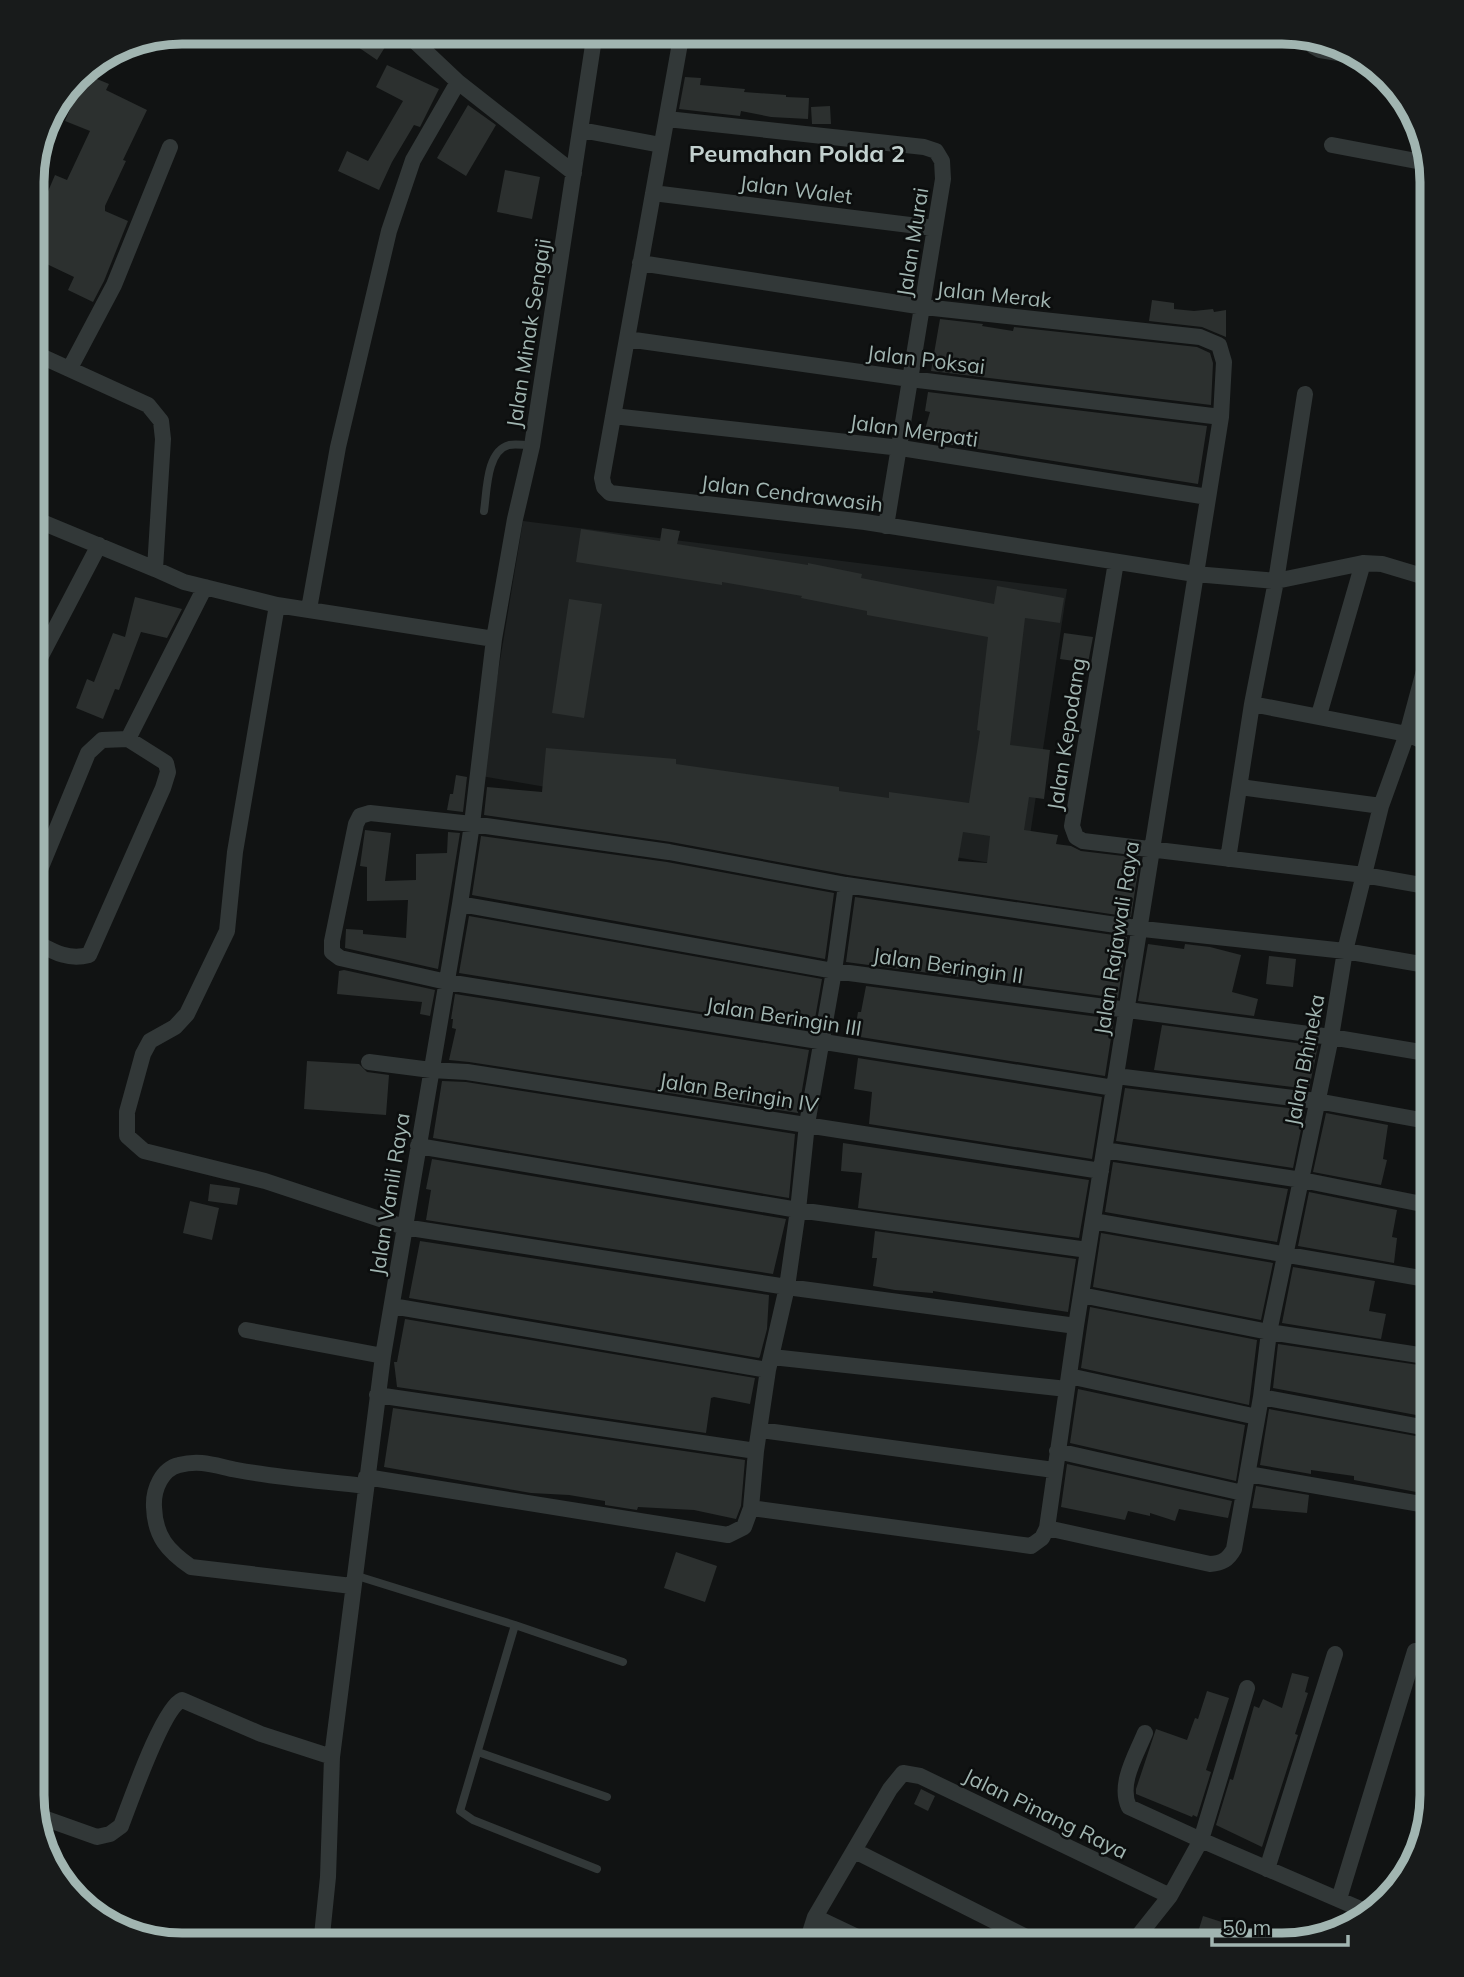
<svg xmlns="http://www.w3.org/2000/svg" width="1464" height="1977" font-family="Mulish,sans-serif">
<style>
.built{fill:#1d2020}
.building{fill:#2c302f;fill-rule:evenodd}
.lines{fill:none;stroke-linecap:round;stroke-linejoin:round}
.service{stroke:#323838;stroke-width:8}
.minor{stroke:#323838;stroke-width:16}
.labels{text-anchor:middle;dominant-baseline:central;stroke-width:5;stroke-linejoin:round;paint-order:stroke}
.street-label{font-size:21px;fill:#a1b5b1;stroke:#0c0e0e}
.quarter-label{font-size:24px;font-weight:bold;fill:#c3d1cf;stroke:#0c0e0e}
.rim{fill:none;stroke:#a1b5b1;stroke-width:9}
</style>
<rect width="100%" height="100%" fill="#111313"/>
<path class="built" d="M523,521L1067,589L1025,869L481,776Z"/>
<path class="building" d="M367,32H378L390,39L377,60L358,47Z
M387,65L439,89L420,127L414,125L392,162L379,190L338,171L347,151L368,161L403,101L376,87Z
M85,74L109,84L106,90L147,110L123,160L126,161L105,206V211L128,221L104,281L93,302L68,290L74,277L32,257V229L55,175L67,180L90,131L65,121Z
M685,77L701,78L700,85L745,89L744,92L786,95V97L809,98L808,119L771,117L741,111L740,116L679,109Z
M468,105L496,125L466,176L437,158Z
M830,106L831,124H812L811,107Z
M505,170L540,177L532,219L497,212Z
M1152,300L1174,303V309L1194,311L1213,309L1214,312L1226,310V337L1202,327L1149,321Z
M940,319L983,324L982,326L1013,331L1014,327L1197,347L1210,353L1213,363L1211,405L931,371Z
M928,392L1207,426L1198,484L922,440L930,412L925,411Z
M662,528L680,531L677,544L808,565V563L862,574L861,578L994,604L997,586L1064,598L1060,623L1025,618L1010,745L1050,750L1044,799L1029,797L1024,830L1058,835L1056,844L1071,846L1081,851L1140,858L1131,917L848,875L671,842L484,815L487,787L542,792L546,748L676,759V764L839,787V791L889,798V792L969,803L980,731L977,730L988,637L867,615V611L801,598L802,596L722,582V585L576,562L581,529L660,541ZM963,832L990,836L987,863L958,861Z
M135,597L182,609L167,638L141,632L119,690L115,689L103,719L76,708L87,679L94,682L113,633L125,637Z
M569,599L602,604L584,718L552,713Z
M1064,633L1093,637L1088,663L1060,659Z
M456,775L467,777L463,812L447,810L450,794H453Z
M365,830L391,833L385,881L416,880V854L447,853L448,832L460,833L438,969L345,948L346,929L363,930V934L406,938L408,900L367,901V867L360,866Z
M481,836L667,862L834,893L825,959L472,895Z
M855,897L1127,937L1118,998L846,962Z
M469,916L822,979L813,1030L459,973Z
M1148,944L1184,949L1185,944L1210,947L1241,955L1232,992L1258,999L1254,1016L1138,1001Z
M1269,956L1296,959L1293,987L1266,984Z
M344,970L435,990L430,1016L420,1014L422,1002L337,994L339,971Z
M866,986L1114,1019L1105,1076L854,1036L858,1012H861Z
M455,994L809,1050L798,1113L469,1062L449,1060L456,1029L452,1028L453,1019H451Z
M1162,1025L1318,1046L1309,1089L1154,1070Z
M858,1058L1102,1097L1092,1159L869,1124L872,1092L854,1089Z
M307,1061L359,1064L367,1072L389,1075L386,1115L304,1109Z
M442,1081L466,1082L795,1134L789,1198L433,1138Z
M1125,1088L1305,1110L1293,1168L1116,1141Z
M1326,1113L1388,1125L1383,1159L1387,1160L1381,1185L1313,1172Z
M843,1143L1089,1180L1079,1238L858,1208L862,1173L841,1171Z
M432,1159L786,1219L773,1274L426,1220L431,1190L426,1189Z
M1113,1162L1288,1189L1277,1242L1105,1212Z
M210,1184L240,1188L237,1205L208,1201Z
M1309,1192L1397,1210L1392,1237L1397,1238L1394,1263L1298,1246Z
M190,1201L219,1208L212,1240L183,1233Z
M875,1231L1076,1259L1068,1312L933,1291V1293L895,1290L873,1286L877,1258H872Z
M1101,1233L1273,1263L1261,1320L1093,1287Z
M420,1241L769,1295L767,1329L760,1356L759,1358L409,1298Z
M1293,1267L1375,1281L1369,1311L1386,1314L1381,1339L1282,1323Z
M1090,1307L1257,1340L1249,1405L1081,1368Z
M405,1319L755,1378L750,1404L714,1397L711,1398L706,1433L397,1387L394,1362H397Z
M1278,1344L1432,1367L1430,1395H1432V1418L1273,1388Z
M1078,1389L1245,1425L1236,1481L1070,1443Z
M393,1408L745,1460L741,1506L736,1519L694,1510L638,1507L637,1510L605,1505V1501L569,1495L531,1493L384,1467Z
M1269,1409L1432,1439V1495L1354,1480V1476L1311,1470V1474L1260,1465Z
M1067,1464L1232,1501L1228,1518L1179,1509L1175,1521L1150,1513V1516L1128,1511L1125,1520L1061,1507Z
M1256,1486L1309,1495L1307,1513L1252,1508Z
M676,1552L717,1566L705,1602L664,1588Z
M1292,1673L1309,1677L1305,1692L1308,1693L1295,1734L1298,1735L1262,1847L1216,1825L1230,1779L1233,1780L1254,1706L1259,1708L1263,1699L1282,1708Z
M1207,1691L1229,1698L1206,1770L1211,1772L1197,1817L1193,1815L1192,1817L1136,1794V1789L1156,1729L1187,1740L1195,1718L1198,1719Z
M921,1789L935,1796L928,1811L914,1804Z
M1203,1916L1256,1933L1252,1945H1194Z"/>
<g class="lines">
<path class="service" d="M484,511C487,492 486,451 509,445C516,444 525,445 532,446
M354,1575L515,1625L623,1662
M515,1625L460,1811L473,1820L597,1869
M478,1752L607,1797"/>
<path class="minor" d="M405,32L458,82L574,173
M682,32L602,478L604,487L610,493L865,522L1195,574L1276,581L1363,563L1382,564L1432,579
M1310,37L1313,46L1320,50L1363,57
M667,119L924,147L936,151L942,161L943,179L886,526
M581,130L661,145
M1332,145L1427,163
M653,193L934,228
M640,263L924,307L1200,337L1219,345L1224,362L1221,417L1076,1326L1047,1528L1042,1538L1031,1546L751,1508
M627,339L910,379L1221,417
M32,352L148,405L161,421L163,439L155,569L184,582L277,605L494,639
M70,368L114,285L170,147
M613,416L901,448L1208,497
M32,518L155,569
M1116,562L1072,826L1076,837L1083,841L1364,875L1432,887
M277,605L235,852L227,931L187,1014L175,1027L150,1041L143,1054L127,1112V1136L144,1151L265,1181L404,1227L787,1287L1076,1326
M309,609L338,447L389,231L413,160L458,82
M32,673L99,545
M1252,704L1407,734L1432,745
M1319,715L1363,563
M128,739L205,587
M1240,787L1381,806
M1228,859L1252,704L1276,581L1305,394
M460,904L834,971L1331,1037L1432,1054
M32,940C51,950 66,961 89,955L163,788L168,772L166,763L128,739L102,740L88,753L32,889
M369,1062L431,1070L467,1072L1101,1171
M1116,1076L1317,1101L1432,1122
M1114,1088L447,982L340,958L332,952V941L356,824L360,816L370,813L472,824L669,852L846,885L1143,929L1345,951L1432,966
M418,1146L798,1210L1088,1250
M1104,1150L1302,1180L1432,1206
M1093,1221L1432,1280
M1081,1295L1269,1332L1432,1357
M392,1306L768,1370
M246,1330L383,1356
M772,1357L1067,1389
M1069,1376L1257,1417
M377,1395L756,1451
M1261,1397L1432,1429
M760,1430L1054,1470
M1057,1451L1243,1493
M1248,1474L1432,1506
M366,1477L728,1535L744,1527L751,1508L756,1451L768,1370L787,1287L798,1210L807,1124L834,971L846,885
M1047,1528L1210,1564C1222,1563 1228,1560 1234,1549L1261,1397L1269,1332L1331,1037L1345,951L1381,806L1407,734L1432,641
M352,1586L191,1567C168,1551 155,1537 154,1507C153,1489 162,1469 179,1465C201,1459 216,1466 237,1470C279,1478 323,1481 365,1486
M1145,1733C1136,1755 1118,1784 1129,1807L1201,1840L1247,1688
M38,1816L97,1837L110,1834L121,1826C130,1803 163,1707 182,1700L261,1734L332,1757
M855,1851L1042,1945
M1267,1869L1335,1654
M1339,1899L1415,1651
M815,1917L874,1945
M234,1945V1943
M321,1945L328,1877L332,1757L383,1356L460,904L472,824L494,639L515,519L532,446L595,32
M806,1945L815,1917L890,1789L903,1773L920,1776L1170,1896
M1131,1945L1170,1896L1201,1840L1372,1914"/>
</g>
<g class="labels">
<g class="street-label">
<text transform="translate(796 189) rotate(7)">Jalan Walet</text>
<text transform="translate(912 242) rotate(-81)">Jalan Murai</text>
<text transform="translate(994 294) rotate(6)">Jalan Merak</text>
<text transform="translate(528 333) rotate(-81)">Jalan Minak Sengaji</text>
<text transform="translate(926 359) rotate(7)">Jalan Poksai</text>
<text transform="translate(914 430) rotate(8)">Jalan Merpati</text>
<text transform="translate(792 493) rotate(7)">Jalan Cendrawasih</text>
<text transform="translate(1066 734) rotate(-81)">Jalan Kepodang</text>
<text transform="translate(1116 938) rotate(-81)">Jalan Rajawali Raya</text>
<text transform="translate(948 965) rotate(8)">Jalan Beringin II</text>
<text transform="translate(784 1016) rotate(9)">Jalan Beringin III</text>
<text transform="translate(1304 1060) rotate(-79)">Jalan Bhineka</text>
<text transform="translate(739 1092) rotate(9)">Jalan Beringin IV</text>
<text transform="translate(389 1194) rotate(-81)">Jalan Vanili Raya</text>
<text transform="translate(1046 1813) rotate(26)">Jalan Pinang Raya</text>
</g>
<g class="quarter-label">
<text x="797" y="153">Peumahan Polda 2</text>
</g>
</g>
<path d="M0 0H1464V1977H0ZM182 44H1282A138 138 0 0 1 1420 182V1795A138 138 0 0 1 1282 1933H182A138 138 0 0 1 44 1795V182A138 138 0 0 1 182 44Z" fill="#181b1b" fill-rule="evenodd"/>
<path class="rim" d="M182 44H1282A138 138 0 0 1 1420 182V1795A138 138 0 0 1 1282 1933H182A138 138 0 0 1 44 1795V182A138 138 0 0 1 182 44Z"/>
<path d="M1212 1935v10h136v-10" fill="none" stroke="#a1b5b1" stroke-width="3.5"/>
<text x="1222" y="1935" font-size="21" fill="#a1b5b1" stroke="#0c0e0e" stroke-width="5" paint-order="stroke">50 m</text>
</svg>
